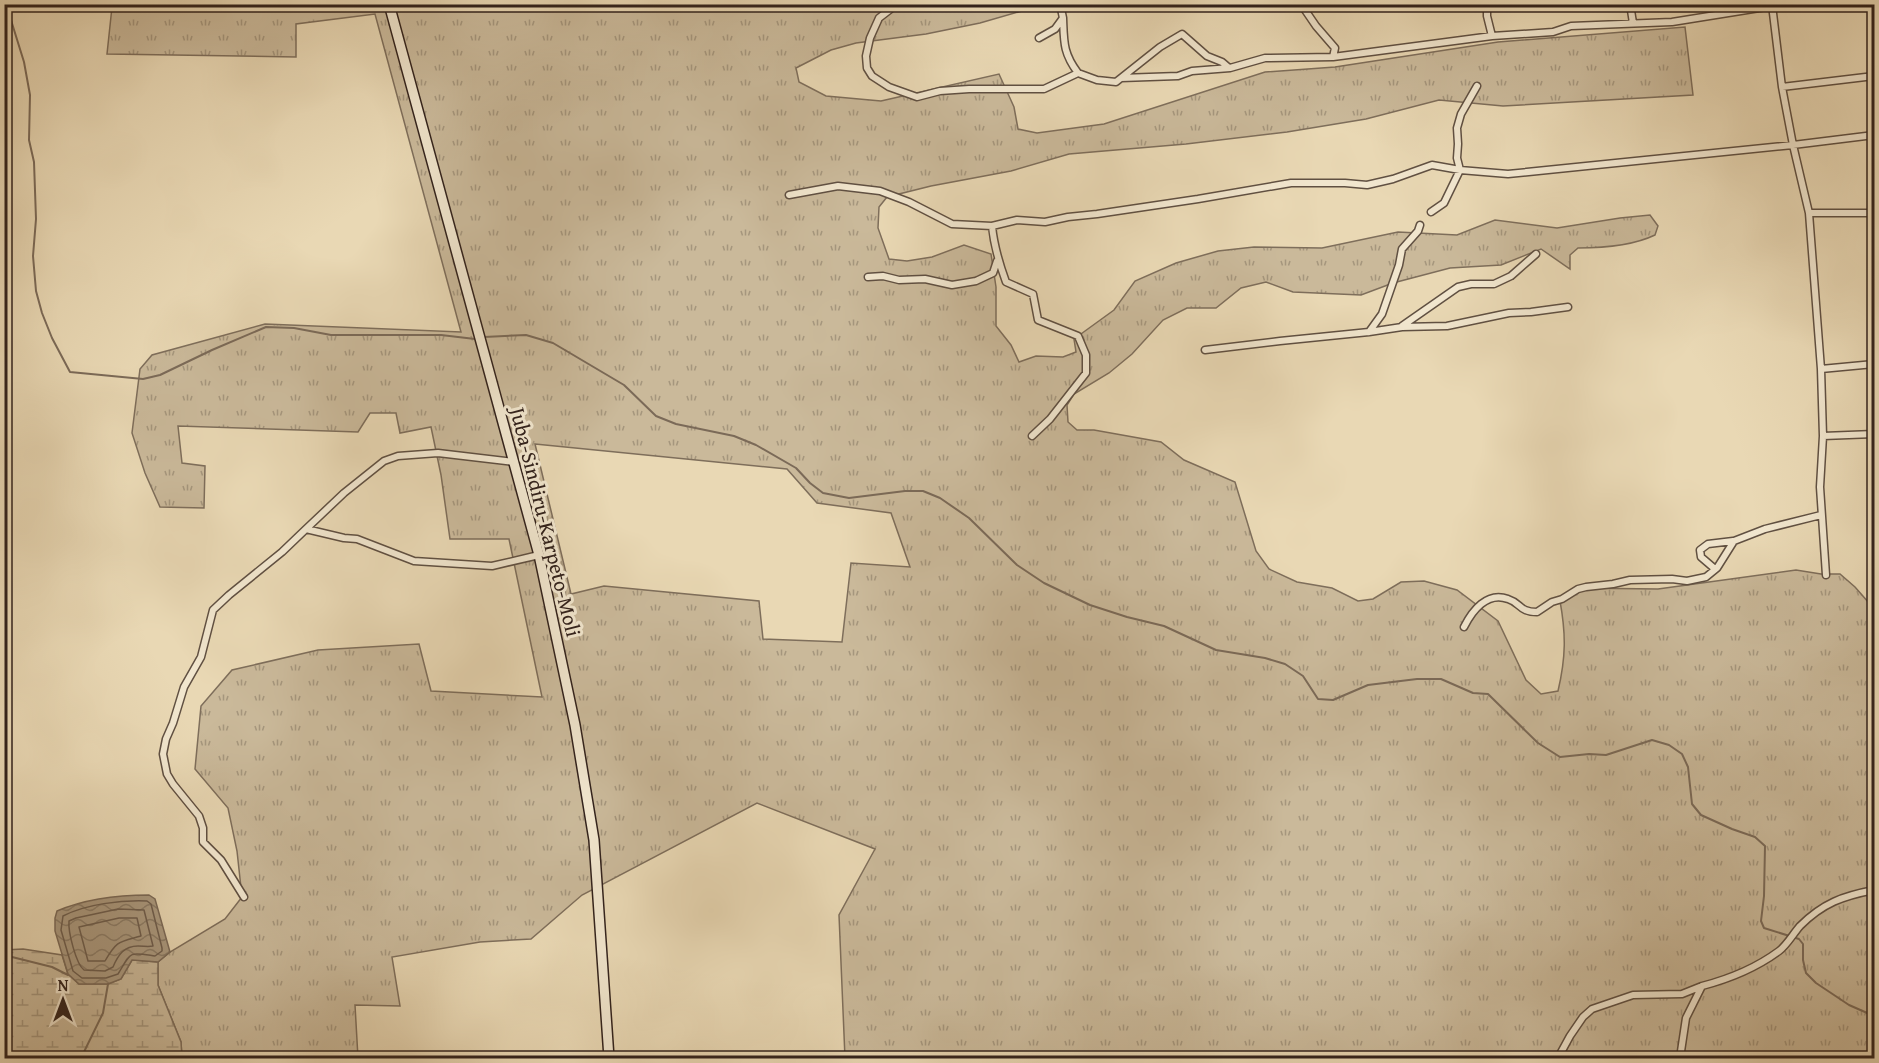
<svg xmlns="http://www.w3.org/2000/svg" width="1879" height="1063" viewBox="0 0 1879 1063" font-family="'Gentium Book Plus',serif">
  <defs>
    <pattern id="grass-tufts" width="24" height="20" patternUnits="userSpaceOnUse" patternTransform="scale(1.5)"><rect width="24" height="20" fill="#cab99a"/><path d="M3 7l-1-3M5 7V3M7 7l1-3M15 17l-1-3M17 17v-4M19 17l1-3" fill="none" stroke="#a5967d"/></pattern>
    <pattern id="wetland-marsh" width="20" height="14" patternUnits="userSpaceOnUse" patternTransform="scale(1.5)"><rect width="20" height="14" fill="#cab99a"/><path d="M1 5h8M5 5V1M11 12h8M15 12V8" fill="none" stroke="#a5967d"/></pattern>
    <pattern id="water-waves" width="16" height="10" patternUnits="userSpaceOnUse" patternTransform="scale(1.5)"><rect width="16" height="10" fill="#ab9a80"/><path d="M0 5q4-4 8 0t8 0" fill="none" stroke="#8c7d68"/></pattern>
  </defs>
  <rect width="100%" height="100%" fill="#e9d8b4"/>
  <filter id="stains"><feTurbulence type="fractalNoise" baseFrequency=".00333" numOctaves="4"/><feColorMatrix values="0 0 0 0 .2 0 0 0 0 .09 0 0 0 0 .02 0 0 0 .5 -.17"/></filter>
  <radialGradient id="worn" r=".72"><stop offset=".6" stop-color="#630" stop-opacity="0"/><stop offset="1" stop-color="#630" stop-opacity=".3"/></radialGradient>
  <path fill="url(#grass-tufts)" stroke="#7e6e5b" stroke-width="1.5" fill-rule="evenodd" d="M119 5H1062L1032 8 980 23 926 34 856 43 831 50 796 68 799 82 826 96 881 101 999 74 1014 107 1018 129 1037 133 1104 124 1265 72 1335 67 1498 42 1685 27 1693 95 1503 106 1439 100 1366 119 1287 132 1186 144 1069 154 1011 171 931 186 887 197 879 207 878 228 889 259 907 261 932 257 964 245 991 254 996 287V326L1011 345 1019 362 1036 356 1063 357 1076 352 1074 339 1114 310 1135 281 1176 263 1218 251 1254 247 1322 248 1398 232 1457 235 1495 220 1557 228 1620 218 1650 215 1658 226 1655 235C1632 246 1604 248 1578 248L1570 255V269L1541 249 1501 265 1450 268 1393 283 1361 295 1293 292 1266 282 1241 288 1216 308H1187L1163 320 1132 354 1109 373 1074 394 1067 405 1068 422 1077 430H1094L1161 442 1184 460 1235 482 1256 551 1269 569 1297 582 1332 588 1358 601 1373 599 1401 582 1424 581 1457 590 1498 621 1526 680 1541 694 1558 691C1566 657 1566 634 1560 601L1575 588 1658 589 1796 570 1821 574H1840L1855 587 1869 603 1874 613V1058H845L839 915 875 849 757 803 582 895 531 939 480 942 392 957 400 1006 355 1005 358 1058H182L181 1042 158 985V962L170 952 225 919 242 897 237 851 228 808 195 769 201 706 232 670 318 650 419 644 431 691 542 697 509 539H450L441 475 431 427 400 433 396 413H370L358 432 178 426 182 463 205 466 204 508 160 507 145 473 132 433 140 369 152 355 265 324 461 332 375 14 296 24V57L107 54 112 7ZM535 444 787 469 817 503 891 513 910 567 851 563 842 642 763 639 759 601 604 586 571 594Z"/>
  <path fill="url(#wetland-marsh)" stroke="#7e6e5b" stroke-width="1.5" d="M23 949 62 955 68 974 79 984H108L121 979 132 960 158 962V985L181 1042 182 1058H5L4 950Z"/>
  <path fill="url(#water-waves)" stroke="#7b6a58" stroke-width="1.5" d="M149 895 155 899 170 952 158 962 132 960 121 979 108 984H79L68 974 55 931V918L57 911C85 899 118 895 149 895Z"/>
  <g fill="none" stroke-linecap="round" stroke-linejoin="round">
    <path stroke="#6e5e4e" stroke-width="1.5" d="M147 901 151 904 162 948V951L155 956C128 952 132 951 118 974L106 978H82L73 971 61 930 63 916C86 904 121 900 147 901Z
      M118 909 144 910 153 946C148 947 144 946 138 946 124 946 118 955 113 967L105 971 84 970C76 964 68 932 69 921L76 918Z
      M119 918H137L141 936C119 942 117 940 105 961H88L79 927Z"/>
    <path stroke="#7b6a58" stroke-width="2" d="M6 4 24 62 30 95 29 140 34 162 36 219 33 256 36 291 42 313 52 338 70 372 143 379 160 375 212 350 266 327 294 328 331 335H441L475 339
      M484 337 526 335 553 343 624 385 656 416 676 424 734 436 756 445 796 468 810 483 823 493 849 498 905 491H923L940 498 969 518 1017 565 1044 583 1090 605 1127 617 1164 626 1216 650 1265 658 1285 664 1303 676 1318 699 1333 700 1368 685 1417 679H1441L1473 693 1488 694 1538 743 1560 757 1589 754 1606 755 1652 740 1669 745 1682 754 1688 767 1692 804 1701 815 1732 829 1755 837 1765 846 1764 896 1761 921 1764 928 1799 939 1803 944V960L1806 973 1816 983 1849 1005 1874 1016
      M4 955 52 967 68 975
      M81 1058 103 1013 108 984"/>
    <g stroke="#605042" stroke-width="9">
      <path id="street" d="M907 4 892 8 879 18 870 38 866 56 867 68 872 76 889 87 917 97 940 91 969 89H1044L1078 73 1097 80 1116 82 1121 78 1178 76 1192 71 1230 68 1265 58 1333 57 1492 36 1553 32 1571 26 1672 22 1772 6 1873 4
        M1306 4 1303 7 1316 26 1335 48 1333 57
        M1487 4V16L1492 36
        M1630 4 1633 23
        M1772 5 1782 87 1793 145 1809 213 1821 369 1823 436 1820 487 1826 575
        M1063 18C1064 42 1063 53 1078 73
        M1039 38 1055 29 1063 18 1060 4
        M1121 78 1160 47 1182 34 1207 56 1222 62 1229 68
        M1782 87 1874 76
        M789 195 838 186 880 191 909 202 952 224 992 226
        M1431 212 1444 203 1460 170 1457 158 1458 144 1457 128 1461 114 1477 86
        M1809 213H1874
        M868 277 883 276 899 280 925 279 952 285 976 281 993 273 997 261
        M1402 326 1458 287 1471 284H1494L1511 276 1536 254
        M1369 332 1382 314 1399 265 1402 249 1418 231 1420 225
        M1205 350 1280 341 1369 332 1402 327 1447 326 1509 313 1531 312 1568 307
        M1821 369 1874 364
        M1032 436 1050 419 1086 373V355L1078 336 1038 320 1033 294 1006 282C999 263 994 246 992 226L1017 220 1045 222 1068 217 1097 214 1198 199 1291 183H1345L1367 185 1393 179 1432 165 1460 170 1508 174 1793 145 1874 135
        M1823 436 1874 434
        M306 529 344 493 384 461 398 456 438 453 514 462
        M1715 569 1701 557 1700 550 1708 544 1733 541
        M1464 627C1472 611 1487 591 1508 599 1521 603 1519 612 1537 612L1552 602 1562 599 1578 589 1586 587 1613 584 1630 580 1672 579 1687 581 1706 577 1717 568 1734 541 1765 529 1821 515
        M244 897 221 860 203 842V828L199 816 173 784 167 774 163 754 166 739 173 723 184 687 201 657 213 610 229 595 282 552 306 529 344 538 357 539 414 561 492 566 539 555
        M1558 1058 1570 1036 1583 1017 1592 1009 1633 995 1682 994 1702 986
        M1680 1058 1686 1018 1702 986C1729 979 1756 968 1779 951 1787 945 1793 934 1800 926 1823 903 1843 896 1874 890"/>
    </g>
    <g stroke="#32221c" stroke-width="12">
      <path id="secondary" d="M389 4 539 555 575 725 594 840 609 1058"/>
    </g>
    <use href="#street" stroke="#f1e6ce" stroke-width="6"/>
    <use href="#secondary" stroke="#f1e6ce" stroke-width="9"/>
  </g>
  <g text-anchor="middle" dominant-baseline="central" stroke-width="6" stroke-linejoin="round" paint-order="stroke">
    <g font-size="21" fill="#32221c" stroke="#f1e6ce">
      <text transform="translate(546 522) rotate(76)">Juba-Sindiru-Karpeto-Moli</text>
    </g>
  </g>
  <rect width="1879" height="1063" fill="none" stroke="#e9d8b4" stroke-width="24"/>
  <rect x="6" y="6" width="1867" height="1051" fill="none" stroke="#32221c" stroke-width="3"/>
  <rect x="12" y="12" width="1855" height="1039" fill="none" stroke="#32221c" stroke-width="1.5"/>
  <g transform="translate(63 1000)" stroke="#f1e6ce" stroke-width="4.5" paint-order="stroke">
  <path d="M0-4.5L10 22L0 15L-10 22Z" fill="#32221c"/>
  <text y="-9" font-size="16" font-weight="bold" text-anchor="middle" fill="#32221c">N</text>
  </g>
  <rect width="100%" height="100%" filter="url(#stains)"/>
  <rect width="100%" height="100%" fill="url(#worn)"/>
</svg>
